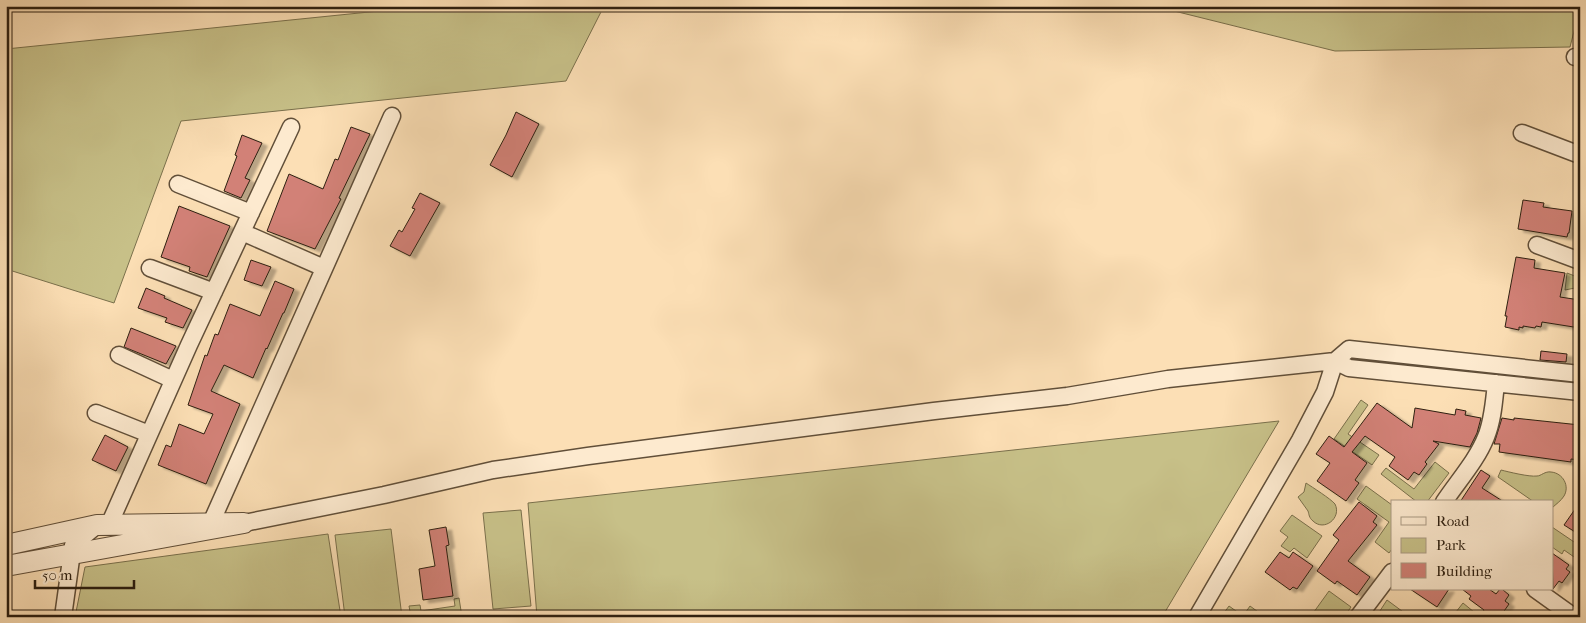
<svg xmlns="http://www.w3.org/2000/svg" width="1586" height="623" viewBox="0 0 1586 623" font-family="'IM FELL French Canon',serif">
  <defs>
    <filter id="shadow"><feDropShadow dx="5.5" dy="3" stdDeviation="1" flood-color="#0004"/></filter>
  </defs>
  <rect width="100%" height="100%" fill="#fcdfb5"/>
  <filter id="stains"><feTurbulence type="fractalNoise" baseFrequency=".004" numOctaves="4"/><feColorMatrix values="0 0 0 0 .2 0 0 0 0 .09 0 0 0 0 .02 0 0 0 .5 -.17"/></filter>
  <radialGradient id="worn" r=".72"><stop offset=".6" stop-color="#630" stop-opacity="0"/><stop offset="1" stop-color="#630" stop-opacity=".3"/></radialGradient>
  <path fill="#c7c088" stroke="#7a704c" d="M428 6H604L566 81 181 121 114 303 6 269V49Z
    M1154 6H1580V8L1570 47 1335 51Z
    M1567 273 1580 278V287L1565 290Z
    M1361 400 1368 405 1348 434 1379 455 1372 465 1334 439Z
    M1279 421 1162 617H537L528 503Z
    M1435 462 1449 473 1427 502H1417L1381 474 1386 468 1414 489Z
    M1501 470C1509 472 1529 477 1537 476 1541 476 1545 471 1551 472 1563 473 1570 486 1564 496 1561 501 1556 504 1552 508V502H1534L1498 477Z
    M1306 483C1312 487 1331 499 1335 504 1342 518 1324 532 1313 521 1309 518 1309 514 1308 511 1305 506 1301 502 1298 497L1304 492Z
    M1366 486 1392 505V549L1389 553 1375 542 1389 522 1357 499Z
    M521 510 531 606 493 609 483 513Z
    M1292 515 1322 536 1307 558 1294 548 1290 552 1281 546 1288 537 1280 531Z
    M1552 527 1580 546V555L1577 559 1564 550 1562 554 1552 547Z
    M391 529 402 617H345L335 535Z
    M328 534 341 617H75L85 567Z
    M1329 591 1351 607 1344 617H1334L1330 614 1328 617H1312L1311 616Z
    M459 598 462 617H411L409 606 420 605 421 611 455 606 454 599Z
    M1387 600 1410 617H1376Z
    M1463 603 1480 617H1452Z
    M1229 606 1243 616 1250 606 1265 617H1221Z"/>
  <path fill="#d28177" stroke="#2d1f10" filter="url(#shadow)" d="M516 112 539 124 512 177 490 165 506 135Z
    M351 127 370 134 339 198 341 199 315 249 267 231 289 174 323 189 335 159 338 160Z
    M242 135 262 143 245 178 250 180 241 198 224 191 237 156 235 155Z
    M420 193 440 203 410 256 390 246 399 230 402 232 415 209 412 208Z
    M1523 200 1544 203 1543 207 1572 211 1569 233H1568L1567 237 1518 229Z
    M179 206 230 226 207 277 189 271 190 267 161 257Z
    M1516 257 1535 260 1534 268 1565 273 1560 297 1580 300V328L1542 322 1541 327 1536 326 1535 328 1523 326V328L1519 327V330L1505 327 1507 316H1505Z
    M251 260 271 267 262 286 244 280Z
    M275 281 294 289 284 313H283L267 349 266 348 253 378 224 365 211 391 240 404 206 484 158 465 166 445 171 447 179 424 204 434 213 414 188 405 205 355 207 356 215 334 218 335 230 304 260 316Z
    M146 288 165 296 164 298 192 310 183 328 165 322 167 318 138 308Z
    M131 328 176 346 166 364 124 347Z
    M1541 351 1567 354 1566 362 1540 360Z
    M1377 403 1412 428 1415 408 1455 415 1456 409 1466 411 1465 415 1481 418 1477 433 1470 447 1433 441 1439 444 1425 462 1427 464 1419 475 1414 472 1408 480 1389 466 1395 457 1365 436 1352 452 1367 463 1355 480 1359 483 1346 501 1317 481 1330 463 1316 454 1329 436 1344 447Z
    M1502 418 1514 420V418L1580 425V460L1571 459V462L1499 452 1500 444H1494Z
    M105 435 128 447 116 471 92 460Z
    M1481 470 1490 476 1482 488 1504 502H1460Z
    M1359 502 1377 516 1373 522 1377 525 1348 561 1370 577 1357 595 1337 581 1335 584 1317 571 1339 540 1333 535Z
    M1580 502V535L1564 525Z
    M446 527 449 545 446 546 453 596 423 600 419 569 435 566 429 530Z
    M1280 552 1289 558 1293 552 1313 566 1297 589 1293 587 1290 590 1265 572Z
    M1552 553 1569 565 1566 569 1570 572 1562 583 1559 581 1553 589Z
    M1410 589H1449L1437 607Z
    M1462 589H1489L1496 594 1500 589H1502L1509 595 1505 601 1509 604 1500 617H1480L1484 610 1469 599 1471 596Z"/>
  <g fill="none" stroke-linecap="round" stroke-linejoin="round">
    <g stroke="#614f39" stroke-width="19">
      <path id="minor" d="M1575 57 1580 58
        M1522 133 1580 155
        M178 184 251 213
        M242 232 324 268
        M1537 245 1580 261
        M150 268 214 292
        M119 355 173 380
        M96 413 149 434
        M1444 502C1458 481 1477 460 1486 437 1493 420 1494 401 1496 383
        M211 523 392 116
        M233 523H244L384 495 493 470 588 456 934 411 1067 396 1168 379 1335 361 1349 368 1580 392
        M109 525 189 345 291 127
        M1535 589 1574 617
        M63 617 73 545 97 525
        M1197 617 1300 440 1325 392 1335 361 1349 349 1580 374
        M1358 617 1392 572"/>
    </g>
    <g stroke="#614f39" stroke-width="22">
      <path id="tertiary" d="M6 545 97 525 244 523 6 566"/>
    </g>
    <use href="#minor" stroke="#fdeacf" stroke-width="16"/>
    <use href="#tertiary" stroke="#fdeacf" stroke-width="20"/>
    <g stroke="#2d1f10" stroke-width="5.5">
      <path id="rail" d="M6 10 34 6"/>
    </g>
    <use href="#rail" stroke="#fdeacf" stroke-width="4" stroke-dasharray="11" stroke-linecap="butt"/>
  </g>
  <rect width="1586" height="623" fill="none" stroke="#fcdfb5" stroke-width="25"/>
  <rect x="8" y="8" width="1571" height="608" fill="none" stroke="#2d1f10" stroke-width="2.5"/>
  <rect x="12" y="12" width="1561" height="598" fill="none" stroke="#2d1f10"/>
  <rect x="1391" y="500" width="162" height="90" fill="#fdeacf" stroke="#aa9983"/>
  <rect x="1401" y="517" width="25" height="8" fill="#fdeacf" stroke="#aa9983"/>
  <text x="1436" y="526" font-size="15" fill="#2d1f10">Road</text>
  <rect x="1401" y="538" width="25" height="15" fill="#c7c088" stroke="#aa9983"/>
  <text x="1436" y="550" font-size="15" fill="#2d1f10">Park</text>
  <rect x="1401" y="563" width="25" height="15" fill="#d28177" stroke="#aa9983"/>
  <text x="1436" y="576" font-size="15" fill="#2d1f10">Building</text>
  <path d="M35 580v8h99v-8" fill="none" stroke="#2d1f10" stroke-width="2.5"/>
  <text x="42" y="580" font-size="15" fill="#2d1f10" stroke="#fdeacf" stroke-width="4" paint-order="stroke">50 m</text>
  <rect width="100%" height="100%" filter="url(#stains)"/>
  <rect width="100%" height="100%" fill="url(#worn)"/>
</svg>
